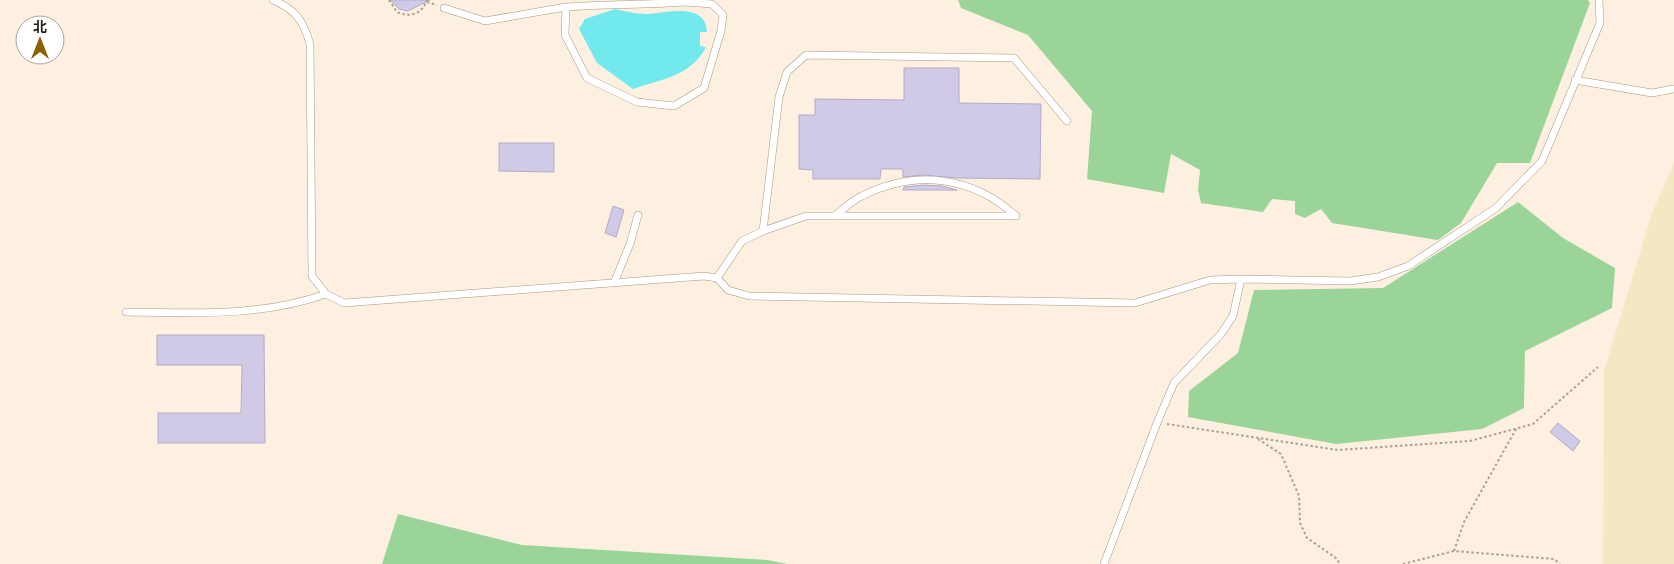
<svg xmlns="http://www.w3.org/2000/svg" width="1674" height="564" viewBox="0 0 1674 564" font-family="Cabin,'Noto Sans SC',sans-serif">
  <rect width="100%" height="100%" fill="#fdf0e1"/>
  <path fill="#9bd498" d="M958 0H1588L1590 3 1530 163H1497L1461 223 1438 240 1332 223 1321 209 1305 218 1295 214V201L1272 199 1263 212 1201 203 1198 190 1200 170 1171 154 1164 193 1087 179 1092 111 1028 35 961 8Z
    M1518 202 1563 238 1615 268 1612 308 1525 351 1524 408 1482 429 1336 444 1188 417 1189 391 1238 353 1254 290 1383 288Z
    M398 514 522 545 767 560 787 564H382Z"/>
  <path fill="#f2e8c3" d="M1674 163V564H1603L1604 371 1652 213Z"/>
  <path fill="#72e9ed" d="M615 9C625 11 636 14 646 14 665 13 706 1 707 32H700V46L706 47C691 76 662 79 633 89L597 63 579 29 585 19Z"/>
  <path fill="#d1cae7" stroke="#b2abc7" d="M390 0H430L408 11 399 9Z
    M904 68H959V103L1041 104 1040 179 957 178 923 175 903 177V169H881L880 179H813V170L799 169V115H815V99L904 100Z
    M499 143H554V172L499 171Z
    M923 185 942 186 957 190H903L904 187Z
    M613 206 624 210 616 237 605 233Z
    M157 335H264L265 443H158V413H241L242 365H157Z
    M1558 423 1580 441 1573 451 1550 432Z"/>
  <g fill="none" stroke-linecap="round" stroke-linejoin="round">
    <g stroke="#a9967f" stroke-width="8">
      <path id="service" d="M273 0C296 10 303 20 310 44L312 276 326 294 344 303 704 276 717 278 728 290 749 296 1135 303 1210 280 1241 279 1233 316 1221 334 1174 383 1157 423 1104 564
        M685 2 712 4 723 15 721 31 704 88 674 106 637 102 587 78 565 35 566 7C606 4 645 5 685 2Z
        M444 8 485 21 566 7
        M1575 80 1652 93 1674 89
        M834 216C843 210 852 200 862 196 916 169 972 176 1016 216
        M763 231 779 97 787 72 806 55 1014 58 1067 121
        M717 278 742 241 763 231 806 216H1016
        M1241 279 1350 281 1378 277 1408 266 1496 208 1542 161 1600 23 1599 0
        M614 283 630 244 638 215
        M126 312C193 313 261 317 326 294"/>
    </g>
    <path stroke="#aba093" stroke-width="2" stroke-dasharray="2.5 2.5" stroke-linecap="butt" d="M389 0 397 12C410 18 422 14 427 0
      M427 2 437 5
      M1167 424 1338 450 1470 441 1533 424 1598 367
      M1258 439 1281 454 1299 496 1300 523 1307 538 1336 558 1340 564
      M1454 551 1464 522 1516 429
      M1403 564 1454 551 1554 559 1560 564"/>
    <use href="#service" stroke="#fff" stroke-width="7"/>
  </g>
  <g transform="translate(40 40)"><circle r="24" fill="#ffffff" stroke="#a8a5a1"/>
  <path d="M0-4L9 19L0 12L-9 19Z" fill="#8b6003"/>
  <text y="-8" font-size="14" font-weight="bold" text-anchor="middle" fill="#251d14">北</text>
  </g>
</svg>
